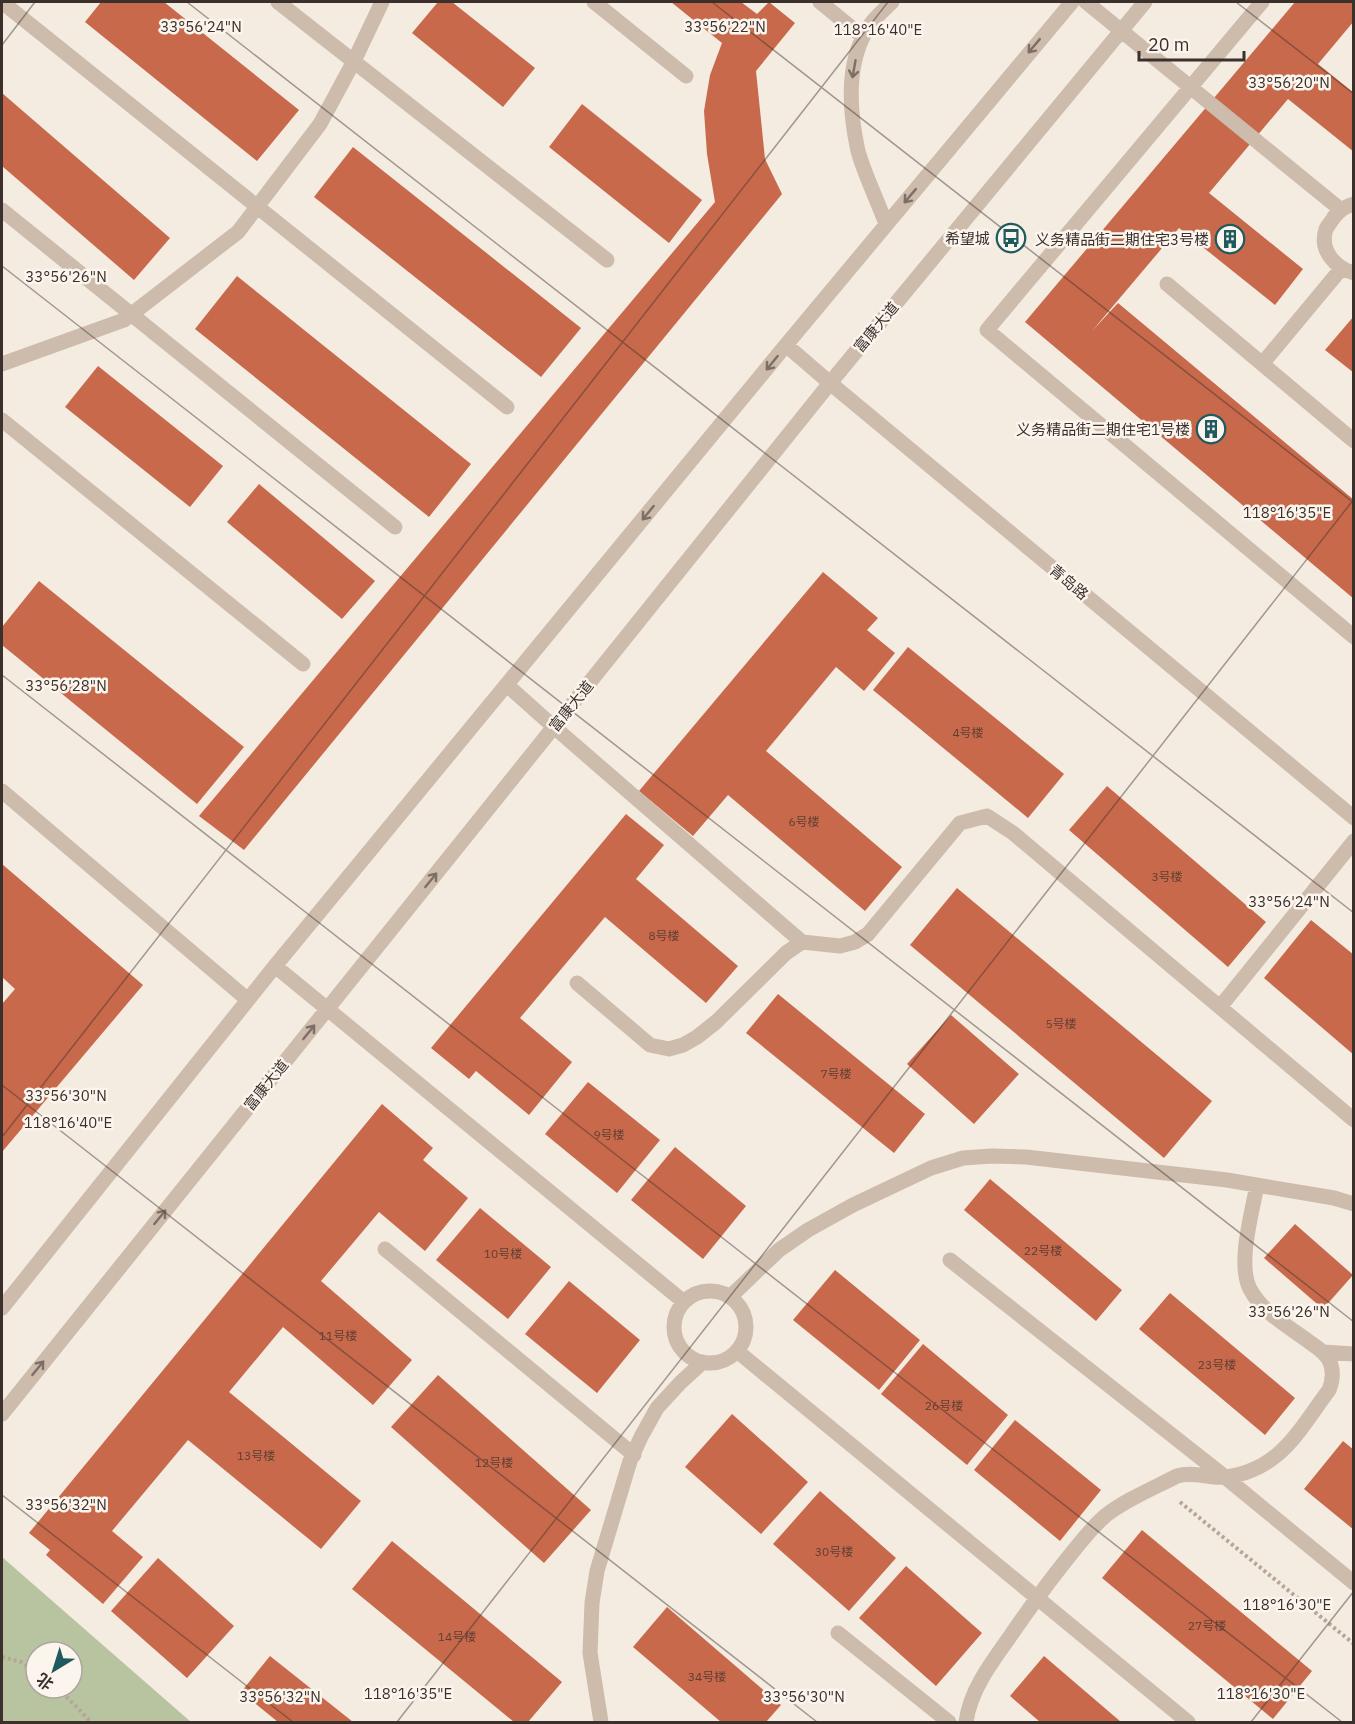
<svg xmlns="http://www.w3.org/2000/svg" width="1355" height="1724" viewBox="0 0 1355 1724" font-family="'IBM Plex Sans','Noto Sans SC',sans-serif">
  <rect width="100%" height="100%" fill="#f4ebe1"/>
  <path fill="#b8c4a0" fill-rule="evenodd" d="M2 1557 191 1722H2ZM36 1652H72V1688H36Z"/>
  <path fill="#c8694b" d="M101 2H164L299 110 257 161 85 22Z
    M438 2H452L535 68 503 107 412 33Z
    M671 2H741L757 14 769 2 795 23 756 71 765 159 782 194 244 850 199 816 715 202 707 154 704 111 710 75 722 43Z
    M1295 2H1354V21L1318 64 1354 93V152L1288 99 1209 193 1303 269 1275 305 1179 228 1092 331 1118 303 1354 500V599L1025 322Z
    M2 93 170 238 134 280 2 166Z
    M582 104 702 200 669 243 549 147Z
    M353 147 581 328 541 377 314 197Z
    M237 276 471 464 429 517 195 329Z
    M1354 316V373L1325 350Z
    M98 366 223 466 190 507 65 407Z
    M259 484 375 581 342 619 227 522Z
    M823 572 878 618 867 630 895 653 864 691 836 667 766 751 902 867 865 911 728 795 693 836 639 791Z
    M39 581 244 747 197 804 2 645V627Z
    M908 647 1064 774 1028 818 873 690Z
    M1107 786 1266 922 1228 967 1069 830Z
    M626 814 664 845 636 879 738 966 706 1003 605 917 520 1018 572 1062 529 1115 476 1071 469 1079 431 1048Z
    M2 864 143 985 2 1152V1004L15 989 2 977Z
    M957 888 1212 1101 1164 1158 910 945Z
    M1311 920 1354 955V1055L1264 978Z
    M778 994 925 1114 894 1153 746 1033Z
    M951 1015 1019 1074 974 1124 907 1064Z
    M588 1082 660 1140 617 1193 545 1134Z
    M382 1104 433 1148 423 1160 468 1198 425 1251 379 1212 321 1281 412 1360 373 1405 283 1327 229 1392 361 1501 321 1549 188 1440 112 1531 143 1557 103 1604 46 1555 50 1550 29 1533Z
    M675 1147 746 1206 703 1259 631 1200Z
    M990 1179 1122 1290 1096 1321 964 1210Z
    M480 1208 551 1267 508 1319 436 1260Z
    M1295 1224 1353 1275 1323 1309 1264 1258Z
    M835 1270 920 1340 879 1390 793 1320Z
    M569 1281 640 1340 597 1393 525 1334Z
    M1170 1293 1295 1398 1265 1435 1139 1329Z
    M923 1344 1008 1415 967 1465 881 1394Z
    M438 1375 591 1510 544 1563 391 1427Z
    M732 1414 808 1482 761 1534 685 1467Z
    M1015 1420 1101 1490 1060 1541 974 1470Z
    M1343 1441 1354 1450V1530L1304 1489Z
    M820 1491 896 1558 849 1611 773 1544Z
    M1142 1530 1312 1671 1273 1719 1102 1578Z
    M392 1541 562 1682 528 1722H514L352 1589Z
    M158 1558 234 1626 187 1678 111 1611Z
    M906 1566 982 1633 936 1686 859 1618Z
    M667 1607 781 1705 766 1722H721L633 1647Z
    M270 1656 353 1722H278L241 1692Z
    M1044 1656 1121 1722H1040L1010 1696Z"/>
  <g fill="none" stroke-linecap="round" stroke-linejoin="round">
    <path stroke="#b9a596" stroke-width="4" stroke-dasharray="3 3" stroke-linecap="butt" d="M1180 1502 1354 1644
      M2 1657 21 1662 36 1672
      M58 1688 91 1722"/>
    <path stroke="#cdbbac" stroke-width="15" d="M2 2 507 407
      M278 2 607 260
      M594 2 686 76
      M820 2 863 37
      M1086 2 1340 209
      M1262 2 987 330 1354 637
      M1354 204C1344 207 1340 210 1334 217 1332 221 1328 225 1326 229 1319 250 1335 268 1354 273
      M2 210 395 527
      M886 224C878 202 864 173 858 151 849 110 845 61 870 25 876 16 885 9 892 2
      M1167 284 1354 441
      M786 345 830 383 1354 818
      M2 364 124 320 238 232 320 124 354 61 382 2
      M1262 364 1341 269
      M2 420 303 664
      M507 685 554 727 802 942
      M2 791 248 1000
      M275 966 684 1302
      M577 983 650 1045 669 1049 683 1045 697 1037 716 1022 786 953 802 942 840 946 855 942 868 934 960 823 987 816 1013 833 1354 1120
      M1220 1007 1354 841
      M385 1249 634 1455
      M950 1260 1225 1477 1354 1583
      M674 1327a36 36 0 1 1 72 0a36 36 0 1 1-72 0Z
      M730 1297 779 1250 808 1230 853 1205 931 1168 963 1158 992 1156 1026 1157 1227 1180 1334 1198 1354 1204
      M2 1308 275 966 786 345 1072 2
      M737 1351 1188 1722
      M1323 1352 1354 1354
      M2 1414 830 383 1145 2
      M838 1633 949 1722
      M601 1722 590 1653 592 1603 597 1571 630 1461 641 1437 657 1408 681 1382 703 1362
      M966 1722C970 1691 991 1663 1009 1638 1026 1613 1044 1588 1063 1564 1076 1548 1089 1530 1105 1516 1125 1500 1154 1488 1177 1476 1194 1471 1210 1479 1227 1477 1281 1469 1299 1430 1329 1390 1333 1380 1334 1370 1329 1360 1324 1351 1316 1347 1308 1341 1289 1327 1262 1312 1250 1289 1237 1264 1252 1213 1257 1185"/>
  </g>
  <defs><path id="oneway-shaft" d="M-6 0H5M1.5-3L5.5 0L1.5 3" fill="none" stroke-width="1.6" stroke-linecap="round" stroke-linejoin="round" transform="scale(1.5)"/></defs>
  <g stroke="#7d6f65">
    <use href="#oneway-shaft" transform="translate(1034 46) rotate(130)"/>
    <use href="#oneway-shaft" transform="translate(854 69) rotate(100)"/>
    <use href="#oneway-shaft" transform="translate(910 196) rotate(130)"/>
    <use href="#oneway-shaft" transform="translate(772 363) rotate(129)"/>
    <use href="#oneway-shaft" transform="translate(648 513) rotate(129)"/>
    <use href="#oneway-shaft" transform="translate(431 880) rotate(-51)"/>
    <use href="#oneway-shaft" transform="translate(309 1032) rotate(-51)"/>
    <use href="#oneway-shaft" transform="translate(160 1217) rotate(-51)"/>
    <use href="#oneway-shaft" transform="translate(38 1368) rotate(-51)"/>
  </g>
  <path fill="none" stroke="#3b302b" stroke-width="1.5" stroke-opacity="0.45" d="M187 2 1354 913M712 2 1354 503M1236 2 1354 94M2 45 35 2M2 266 1354 1322M2 675 1342 1722M2 1085 817 1722M2 1137 888 2M2 1495 293 1722M397 1722 1354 499M1251 1722 1354 1591"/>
  <defs>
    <g id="bus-ring" transform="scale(1.5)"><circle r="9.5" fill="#fbf5ee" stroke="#1f5a5e" stroke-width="1.5"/><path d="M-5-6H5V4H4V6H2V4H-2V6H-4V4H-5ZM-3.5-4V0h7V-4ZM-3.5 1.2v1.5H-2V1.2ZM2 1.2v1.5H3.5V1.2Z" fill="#1f5a5e"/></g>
    <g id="building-ring" transform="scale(1.5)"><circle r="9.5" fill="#fbf5ee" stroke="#1f5a5e" stroke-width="1.5"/><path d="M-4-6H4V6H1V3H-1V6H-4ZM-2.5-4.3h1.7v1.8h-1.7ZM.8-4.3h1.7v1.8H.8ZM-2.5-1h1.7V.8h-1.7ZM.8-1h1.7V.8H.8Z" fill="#1f5a5e"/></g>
  </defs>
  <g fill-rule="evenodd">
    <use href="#bus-ring" x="1011" y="238"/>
    <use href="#building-ring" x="1230" y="239"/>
    <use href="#building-ring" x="1211" y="429"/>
  </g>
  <g text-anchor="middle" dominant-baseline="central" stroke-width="5" stroke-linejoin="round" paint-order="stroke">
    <g font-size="12" fill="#5e3e33">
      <text x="968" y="732">4号楼</text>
      <text x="804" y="821">6号楼</text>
      <text x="1167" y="876">3号楼</text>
      <text x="664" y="935">8号楼</text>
      <text x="1061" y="1023">5号楼</text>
      <text x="836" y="1073">7号楼</text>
      <text x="609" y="1134">9号楼</text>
      <text x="1043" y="1250">22号楼</text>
      <text x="503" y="1253">10号楼</text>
      <text x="338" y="1335">11号楼</text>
      <text x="1217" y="1364">23号楼</text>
      <text x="944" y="1405">26号楼</text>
      <text x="256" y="1455">13号楼</text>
      <text x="494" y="1462">12号楼</text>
      <text x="834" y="1551">30号楼</text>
      <text x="1207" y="1625">27号楼</text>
      <text x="457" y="1636">14号楼</text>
      <text x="707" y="1676">34号楼</text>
    </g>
    <g font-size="15" fill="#3b302b" stroke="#fbf5ee" text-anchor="end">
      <text x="990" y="238">希望城</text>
      <text x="1209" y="239">义务精品街二期住宅3号楼</text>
      <text x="1190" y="429">义务精品街二期住宅1号楼</text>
    </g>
    <g font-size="15" fill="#3b302b" stroke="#fbf5ee">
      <text transform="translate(876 327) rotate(-50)">富康大道</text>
      <text transform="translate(1069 582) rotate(40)">青岛路</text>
      <text transform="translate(571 706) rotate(-51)">富康大道</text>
      <text transform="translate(266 1085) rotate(-51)">富康大道</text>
    </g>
  </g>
  <g font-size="15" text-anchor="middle" fill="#3b302b" stroke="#fbf5ee" stroke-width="5" stroke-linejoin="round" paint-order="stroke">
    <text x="201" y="32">33°56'24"N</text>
    <text x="725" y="32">33°56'22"N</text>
    <text x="878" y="35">118°16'40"E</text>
    <text x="1289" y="88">33°56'20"N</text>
    <text x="66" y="282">33°56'26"N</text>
    <text x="1287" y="518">118°16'35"E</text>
    <text x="66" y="691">33°56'28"N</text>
    <text x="1289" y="907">33°56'24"N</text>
    <text x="66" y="1101">33°56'30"N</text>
    <text x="68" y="1128">118°16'40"E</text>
    <text x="1289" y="1317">33°56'26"N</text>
    <text x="66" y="1510">33°56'32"N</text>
    <text x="1287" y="1610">118°16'30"E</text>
    <text x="408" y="1699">118°16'35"E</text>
    <text x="1261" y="1699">118°16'30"E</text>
    <text x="280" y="1702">33°56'32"N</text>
    <text x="804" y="1702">33°56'30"N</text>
  </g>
  <rect width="1355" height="1724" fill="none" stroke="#3b302b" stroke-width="6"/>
  <g transform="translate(54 1670) rotate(218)"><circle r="28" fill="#fbf5ee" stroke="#aea6a0" stroke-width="1.5"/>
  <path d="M0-4.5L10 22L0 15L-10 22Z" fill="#1f5a5e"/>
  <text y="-9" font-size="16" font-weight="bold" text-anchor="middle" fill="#3b302b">北</text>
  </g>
  <path d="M1139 51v9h105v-9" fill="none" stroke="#3b302b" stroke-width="3"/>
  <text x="1148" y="51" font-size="18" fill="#3b302b" stroke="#fbf5ee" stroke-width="4.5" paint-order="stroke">20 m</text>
</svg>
